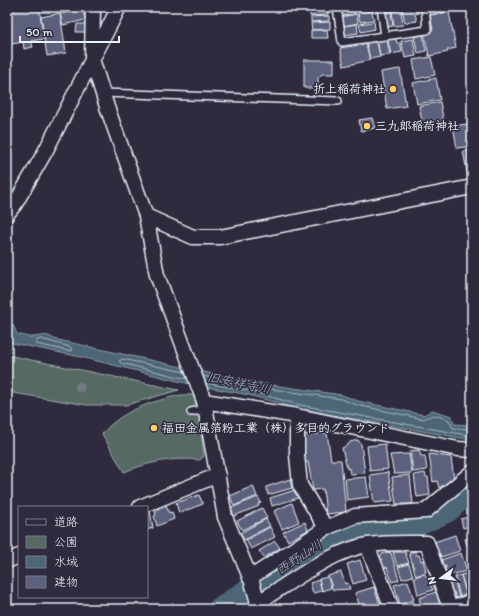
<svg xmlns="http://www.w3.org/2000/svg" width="479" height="616" viewBox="0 0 479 616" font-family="Itim,'Klee One',sans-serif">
  <rect width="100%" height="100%" fill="#2f2a3d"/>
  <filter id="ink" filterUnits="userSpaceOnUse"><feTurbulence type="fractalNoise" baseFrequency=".025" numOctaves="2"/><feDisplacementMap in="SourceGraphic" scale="8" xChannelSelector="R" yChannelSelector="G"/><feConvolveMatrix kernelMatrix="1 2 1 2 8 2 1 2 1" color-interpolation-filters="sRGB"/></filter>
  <g filter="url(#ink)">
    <path fill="#566962" stroke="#9fadad" d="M7 355 179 390 126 405H87L7 392Z
      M180 395H193L199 416 204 456 200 460C172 457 150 462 124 472L102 434C122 410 151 402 180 395Z"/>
    <path fill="#4d6677" stroke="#8b9eab" d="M13 325 17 334C22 335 29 338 34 337 43 336 46 333 54 339L245 381 342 395 358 401 424 415 432 410 452 416 454 424 472 425V440L299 409 249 395 190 384 81 357 7 342V327Z"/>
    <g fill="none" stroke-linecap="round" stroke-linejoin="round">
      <path stroke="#aab9c4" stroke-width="1" d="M41 339 70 347 72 350 69 351 36 344V341Z
        M185 372 122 359 119 361 121 363 187 379
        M203 376 244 385 341 399 357 405 423 419 433 415 448 419 453 428 472 429
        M206 383 250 391 300 405 472 436"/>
      <path stroke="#4d6677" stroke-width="24" d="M220 609 325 540 371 525 420 523 448 510 472 488"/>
    </g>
    <path fill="#5d617d" stroke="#e8f1f8" d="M29 7H39L44 39 31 41 33 47 24 49 23 42 7 45V11Z
      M341 7H354L355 14 342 16Z
      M383 7H399L400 9 383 11Z
      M402 7H417L418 13 415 14 417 21 405 23Z
      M427 7H444L445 12 429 15Z
      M450 7H464L450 10Z
      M328 8V15L310 16V9Z
      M83 10 85 20 63 25 60 14Z
      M401 10 403 25 394 26 392 11Z
      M372 11 374 20 360 22 358 13Z
      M391 12 393 26 385 27 383 13Z
      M449 12 456 48 447 50 448 52 429 56 424 32 433 30 430 15Z
      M60 13 66 53 47 56 41 17Z
      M357 14 358 23 344 26V24H341L340 17Z
      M329 16V21L311 22V17Z
      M330 22V29L312 30 311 23Z
      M374 22 375 29 361 32 359 24Z
      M77 24H86L85 32H76Z
      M357 24 358 33 344 35 343 26Z
      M311 30H327L328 38H311Z
      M423 35 426 51 418 53 414 37Z
      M395 36 397 43H400L402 52 391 54 387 37Z
      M384 37 385 41 387 40 390 55 380 56 377 39Z
      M374 39 375 43 377 42 380 57 370 59 366 41Z
      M413 39 416 56 405 58 401 41Z
      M366 44 370 60 344 66 340 48Z
      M431 57 435 75 416 79 413 60Z
      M304 60H334V74H322L318 78V88H304Z
      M400 69 406 106 387 109 381 72Z
      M436 78 440 100 417 104 413 83Z
      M440 102 444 123 423 126 419 106Z
      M372 118 375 128 361 131 359 120Z
      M467 124 470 136H472V146L457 148 453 126Z
      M471 150 472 177H468L463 151Z
      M327 433 331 460H341L346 512 326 514 323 489 313 490 308 462H304L302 435Z
      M358 440 361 444 365 473 350 474 349 468 347 469 342 448 348 445 350 442Z
      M385 444 388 469 370 471 367 446Z
      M419 450 421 456H425L427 470 413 472 410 451Z
      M409 454 412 473 394 474 390 455Z
      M429 454 451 457 454 479 439 488 437 481 433 482Z
      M388 472 393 501 374 503 370 475Z
      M425 473 426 477H428L430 495 417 497 414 475Z
      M410 475 413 504H396L392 477Z
      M366 477 369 497 347 500 345 479Z
      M290 479 292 488 268 495 266 487Z
      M253 486 257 496 234 506 230 496Z
      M295 490 298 498 272 506 270 498Z
      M199 495 203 504 179 513 176 503Z
      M258 497 261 503 258 504 259 506 234 516 231 508Z
      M292 503 299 522 282 529 274 511Z
      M166 505 169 513 172 512 174 519 157 526 154 516 156 515 155 512 159 510 158 507Z
      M262 508 267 518 242 530 237 521Z
      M150 511 153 528 147 530V512Z
      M472 516V525L463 528 461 519Z
      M266 519 270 526 244 540 240 533Z
      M305 522 308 530 288 541 283 532Z
      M270 527 275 537 251 549 246 540Z
      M455 535 460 551 441 557 440 554 438 555 434 542Z
      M472 537V544L467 545 465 539Z
      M275 541 280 548 264 558 259 551Z
      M472 544V554L470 555 468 545Z
      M415 551 416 555H419L421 561 423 560 426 572 416 576 409 553Z
      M388 552 391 553 399 580 392 582 387 567 383 568 380 557 382 554Z
      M393 552H405L409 563 397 566Z
      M461 553 467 571 445 576 446 566 443 567 441 560Z
      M360 560 366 580 353 584 347 564Z
      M409 564 413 576 402 579 398 567Z
      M341 572 345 584 348 583 350 589 333 590 328 576Z
      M425 574 433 590 418 595 414 577Z
      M465 574 472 588V593L467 594 461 575Z
      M461 575 466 594 460 597 455 577Z
      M328 577 331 588 322 591 319 579Z
      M319 580 322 591 313 593 310 583Z
      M408 581 414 600 400 604 394 585Z
      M455 582 459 597 456 598 454 592H452L449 584Z
      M374 587 380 605 375 607V609H361L355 593Z
      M436 592 440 604 422 609 419 598Z
      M7 596 12 609H7Z
      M414 602 417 609H402L401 606Z"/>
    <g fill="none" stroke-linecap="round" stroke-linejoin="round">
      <g stroke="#e8f1f8" stroke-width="10">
        <path id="lane" d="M337 7 342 42 427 30 425 7
          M381 7 385 36
          M103 93 338 101
          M191 412 206 409"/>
      </g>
      <g stroke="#e8f1f8" stroke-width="17">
        <path id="street" d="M93 7 92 59 107 107 146 216 157 275 204 401 225 517 252 582 257 599
          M7 214 15 204 45 152 119 7
          M146 216 193 237H220L472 187
          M204 401 297 416 458 449 472 450
          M297 416V455L300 485 326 528
          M140 507 218 475
          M367 545 392 609
          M7 561 19 556
          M250 578 326 528 355 516 426 511 472 472
          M257 603C289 584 332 550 368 545 387 542 407 543 427 543L450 608
          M451 609 472 601"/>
      </g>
      <use href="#lane" stroke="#2f2a3d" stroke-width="7"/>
      <use href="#street" stroke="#2f2a3d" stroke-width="14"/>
    </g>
    <circle fill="#757a83" cx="80" cy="387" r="5"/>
  </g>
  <g fill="#ffd166" stroke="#2f2a3d" stroke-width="1.5">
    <circle cx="393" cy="89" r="4"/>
    <circle cx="367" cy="126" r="4"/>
    <circle cx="154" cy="428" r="4"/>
  </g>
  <g text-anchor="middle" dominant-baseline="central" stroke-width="3" stroke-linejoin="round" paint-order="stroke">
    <g font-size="12" font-weight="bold" fill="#e8f1f8" stroke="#2f2a3d" text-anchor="start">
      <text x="385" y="89" text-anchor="end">折上稲荷神社</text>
      <text x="375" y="126">三九郎稲荷神社</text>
      <text x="162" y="428">福田金属箔粉工業（株）多目的グラウンド</text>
    </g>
    <g font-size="13" font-style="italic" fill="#aab9c4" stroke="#2f2a3d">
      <text transform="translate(239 383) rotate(12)">旧安祥寺川</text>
      <text transform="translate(299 557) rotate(-33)">西野山川</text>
    </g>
  </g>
  <rect width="479" height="616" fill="none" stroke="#2f2a3d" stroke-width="24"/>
  <rect x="12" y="12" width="455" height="592" fill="none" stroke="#e8f1f8" stroke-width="1.5" filter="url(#ink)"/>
  <rect x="18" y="506" width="130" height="92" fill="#2f2a3d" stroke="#797a88"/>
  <rect x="26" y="519" width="20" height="6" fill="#2f2a3d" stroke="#797a88"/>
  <text x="54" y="526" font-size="12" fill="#e8f1f8">道路</text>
  <rect x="26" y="536" width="20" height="12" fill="#566962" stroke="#797a88"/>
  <text x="54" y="546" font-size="12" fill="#e8f1f8">公園</text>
  <rect x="26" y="556" width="20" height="12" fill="#4d6677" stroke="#797a88"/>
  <text x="54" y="566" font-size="12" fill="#e8f1f8">水域</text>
  <rect x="26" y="576" width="20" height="12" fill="#5d617d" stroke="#797a88"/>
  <text x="54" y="586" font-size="12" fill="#e8f1f8">建物</text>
  <g transform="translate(441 578) rotate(255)" stroke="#2f2a3d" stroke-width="3" paint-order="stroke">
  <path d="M0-3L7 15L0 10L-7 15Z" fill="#e8f1f8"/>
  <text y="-6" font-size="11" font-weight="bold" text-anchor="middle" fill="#e8f1f8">N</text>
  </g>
  <path d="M20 36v6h99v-6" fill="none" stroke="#e8f1f8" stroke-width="2"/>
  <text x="26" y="36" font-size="12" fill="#e8f1f8" stroke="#2f2a3d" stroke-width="3" paint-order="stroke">50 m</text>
</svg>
